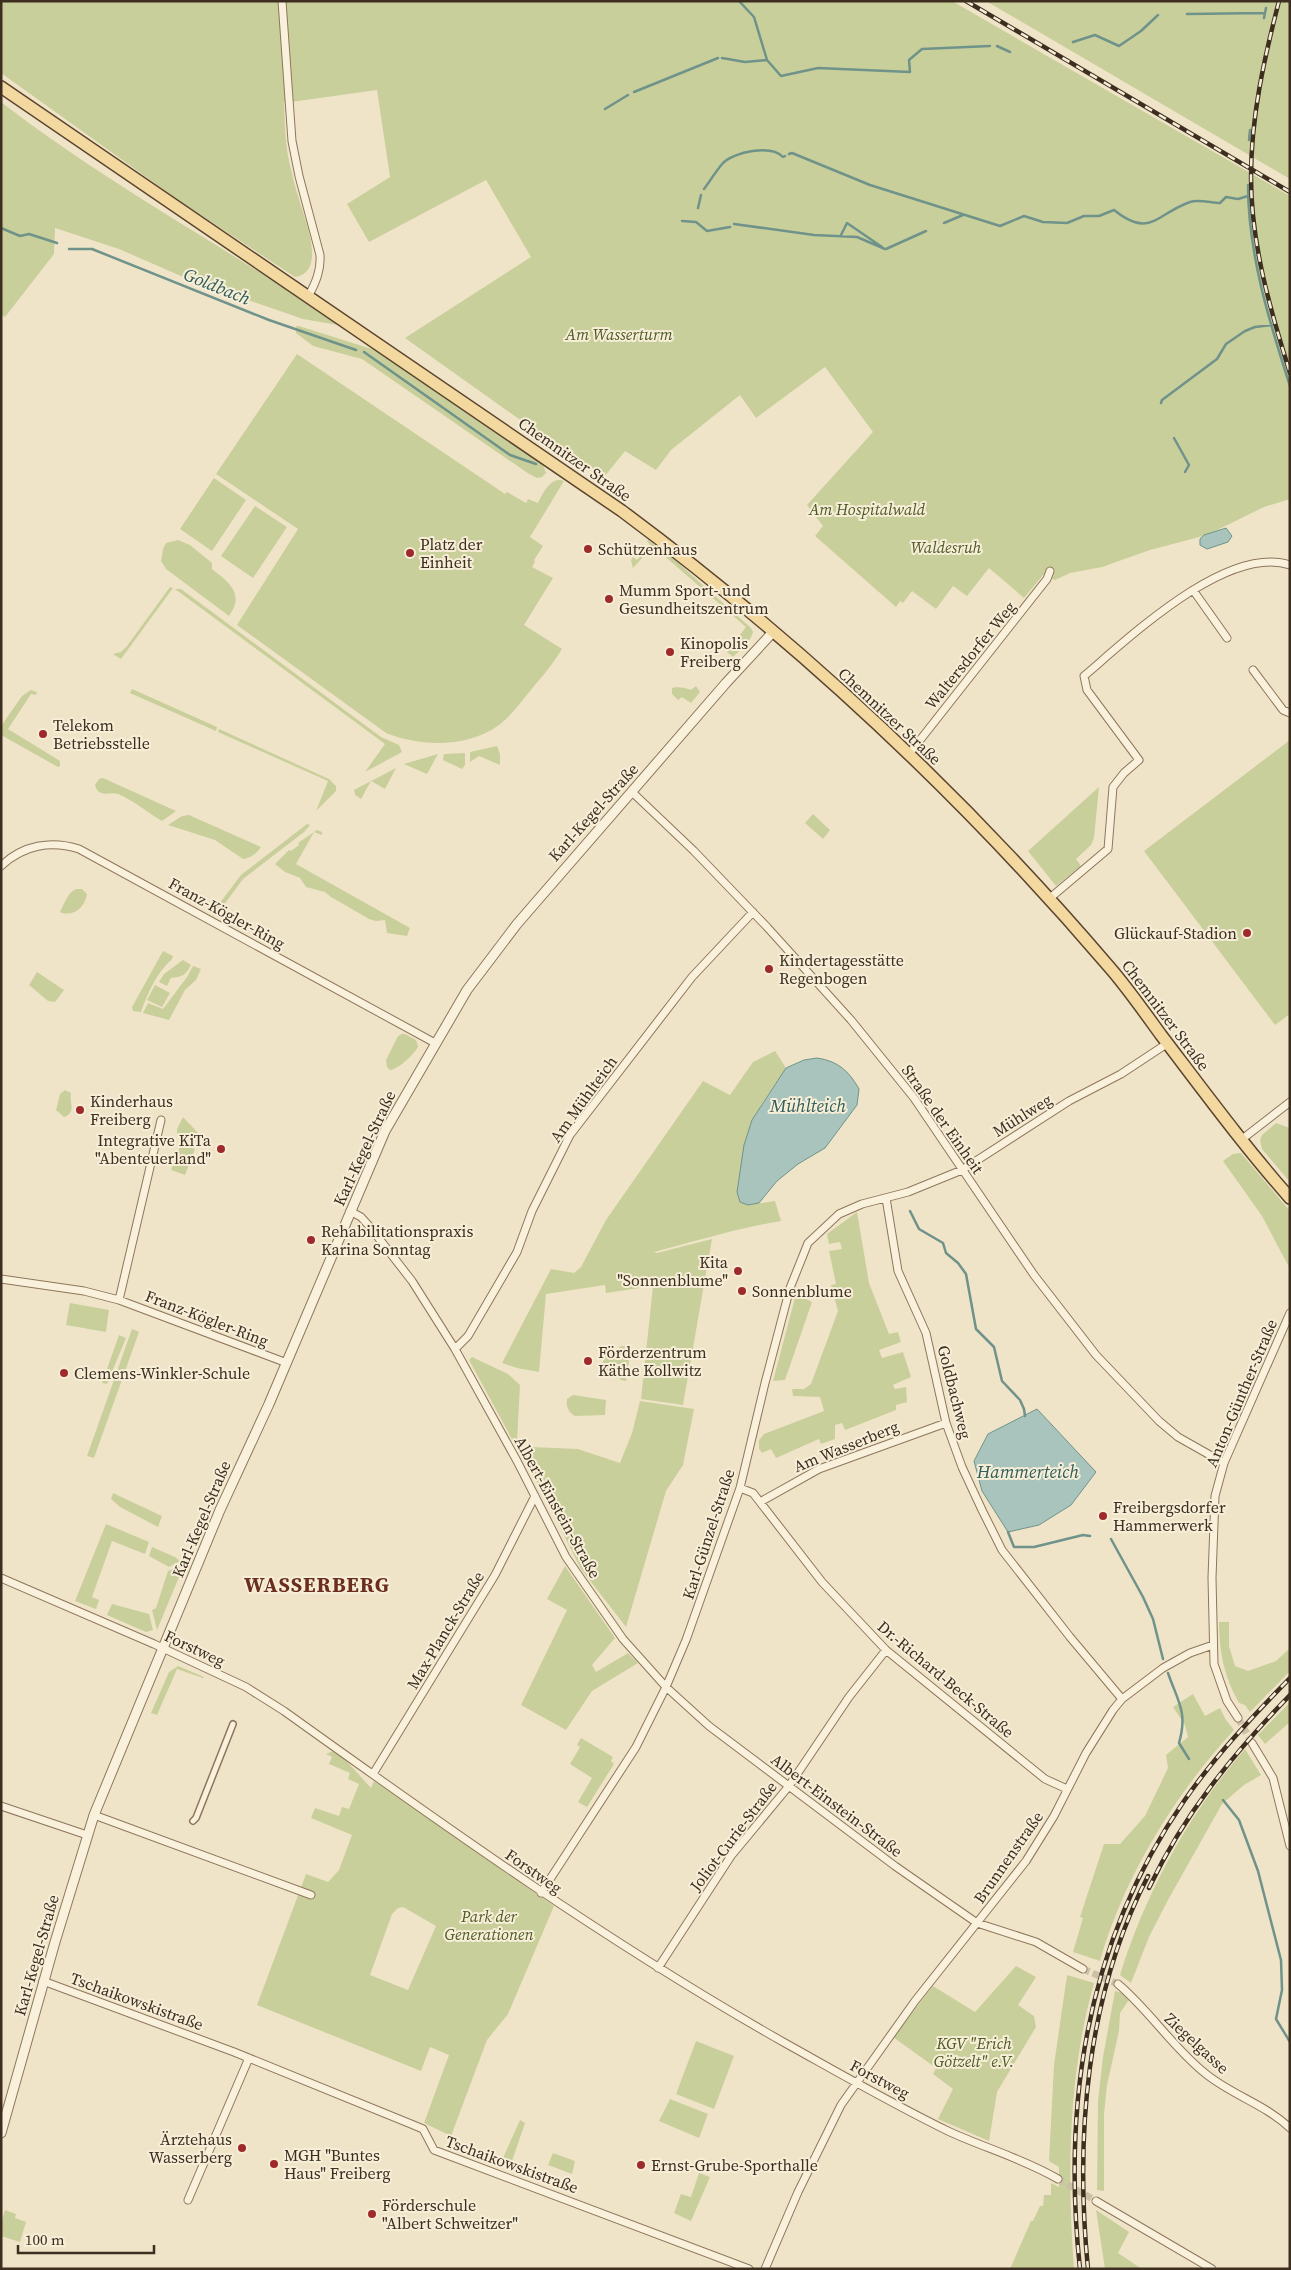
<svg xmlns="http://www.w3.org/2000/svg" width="1291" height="2270" viewBox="0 0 1291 2270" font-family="'Source Serif 4',serif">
  <rect width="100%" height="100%" fill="#f0e4c8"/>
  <path fill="#c9cf9b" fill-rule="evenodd" d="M1 1H952L1290 196V499L1264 507 1207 535 1150 550 1102 567 1070 573 1055 580 1043 575 1024 598 989 568 967 596 953 586 936 609 912 591 903 603 900 601 896 607 815 536 823 526 807 505 873 432 825 367 756 418 740 395 671 450 656 470 625 451 605 476 540 434 405 338 531 257 486 180 369 242 347 204 390 177 377 90 284 103C285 122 285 143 289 161 292 174 295 187 299 199 304 218 328 272 295 277L181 202 1 73Z
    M986 1H1290V179Z
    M1 102C107 184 227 248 338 323V325L303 319 190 280 119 249 55 228 54 254 5 317 1 314Z
    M296 326H299L375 350 542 462 546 473 542 477 537 478 529 474 362 359 313 346 296 333Z
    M297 354 505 494 507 492 526 503 528 499 538 503C543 493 551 476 564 481L530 537 543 546 534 560 535 562 532 567 553 578 524 625 562 649C553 664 541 678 530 691 520 703 511 716 499 725 467 748 421 747 386 733L237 625 298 529 216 474Z
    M214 478 246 500 212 551 180 529Z
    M255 506 287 527 253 578 221 556Z
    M178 540 190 545 212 563V569C229 582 245 594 229 616L166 569 161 561 163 549 166 543Z
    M648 540 676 561 751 628 753 632C750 643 741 649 733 657L727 652 746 627 653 546 633 568 631 560 633 557 637 560 650 545 647 541Z
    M170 587 173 588 121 659 113 654 121 652 127 646Z
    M175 589H181L381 737 399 745 402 752 365 772 385 744Z
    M696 686 700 692 691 703 682 697 678 700 672 694V688C677 686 687 688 691 690Z
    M132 689 217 727 216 731 130 693Z
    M31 690 37 692 36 695 31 694 8 729 60 761V766L58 767 1 735V726L22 696Z
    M219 729 329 779 336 786V791L316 811 328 781 218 732Z
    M1290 740V1014L1275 1025 1144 851Z
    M497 746 500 754V765L479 756 470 762V752Z
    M465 753V765L462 769 443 760 444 754Z
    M438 754 427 774 404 764Z
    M396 768 385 789 371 781 361 799 355 795 354 790Z
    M103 778 176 811 162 821C148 813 133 800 118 794 109 791 99 799 95 785L99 779Z
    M1099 787 1094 838 1091 845 1076 859 1081 866 1056 886 1028 851Z
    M813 814 830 830 823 839 805 823Z
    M189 815 261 847C258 852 250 859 243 859L215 840 168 825 182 816Z
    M307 824 310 825 304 832 243 879 217 914 213 916V912L241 875Z
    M317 830 322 832V835L314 832 296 864 410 928 407 936 387 933 385 920 376 921 369 919 331 897 325 892 306 887 300 878 285 872 275 864 289 850 291 851 299 845 298 843Z
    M76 889H82L87 894C85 906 76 916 62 913L60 912C64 904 68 892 76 889Z
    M163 951 173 956 172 959C156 974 148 992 141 1012L133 1011 132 1007Z
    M183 960 191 965C186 975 182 977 171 978L167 986 159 982 164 974Z
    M193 966 201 969 196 980 185 990 169 1020 143 1013 148 1003 163 1009 187 977Z
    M37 972 64 990 55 1002 48 1001 29 985Z
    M155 985 170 993 162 1007 147 1000Z
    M402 1034H405L416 1040 418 1047C414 1054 399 1069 390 1070L387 1067 386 1060 398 1036Z
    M775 1051 786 1068 761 1105 748 1205 775 1201 781 1221C738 1228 697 1241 654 1252L657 1253 712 1239 683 1405 641 1399 653 1286 606 1293 605 1285 546 1294 539 1372 517 1368 502 1363 551 1269 574 1273 581 1267 606 1220 703 1081 730 1095 753 1062Z
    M65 1090 71 1093C69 1103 77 1112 64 1117L56 1110 60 1094Z
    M183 1117 198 1133 190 1143 177 1133V1129Z
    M1276 1123 1290 1128V1182L1262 1149 1260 1140 1262 1135Z
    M181 1144 195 1149 185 1175 171 1170Z
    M1241 1153 1290 1211V1269L1262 1216 1223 1161 1233 1154Z
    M857 1212 869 1283 889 1334 898 1332 901 1342 879 1350 882 1358 903 1352 911 1377 893 1385 895 1389 906 1387 907 1402 896 1405V1410L845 1430 842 1423 835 1425V1439L821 1444 819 1439 776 1458 771 1449 762 1453 759 1449V1440L764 1434 824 1411 820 1397 793 1396 792 1389H804L811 1384 838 1311 831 1285 836 1284 829 1251 842 1249 840 1242 829 1244 827 1234Z
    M796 1294 812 1302 785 1380 773 1381Z
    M70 1303 109 1310 106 1332 66 1325Z
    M132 1329 139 1332 94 1458 87 1456Z
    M119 1335 126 1338 107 1384 102 1383Z
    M620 1346 631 1347 626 1381 621 1380 613 1372 602 1371 604 1355 617 1354Z
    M472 1357 508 1374 520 1385 517 1443H514L469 1360Z
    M573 1395 606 1400 605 1415 575 1416C568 1412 566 1406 567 1399Z
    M640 1401 694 1409 683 1465 666 1491 626 1627 581 1569 531 1470 532 1447 578 1449 620 1463 632 1433Z
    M113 1493 162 1516 158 1527 120 1507 111 1499Z
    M106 1524 149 1542 145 1554 112 1541 92 1597 99 1600 96 1609 75 1601Z
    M152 1547 175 1557 180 1561 169 1567 149 1556Z
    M182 1564 184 1565 157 1630 152 1610 156 1608 168 1571Z
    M565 1566 615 1638 592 1665 596 1672 628 1653 638 1663 592 1691 566 1730 521 1705 567 1610 547 1599Z
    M112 1604 149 1614 153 1630 146 1632 107 1615Z
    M1219 1622H1229V1646L1235 1666 1248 1671 1276 1661 1290 1648V1671L1250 1712 1245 1705 1239 1703C1224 1677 1219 1651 1219 1622Z
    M178 1666 204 1677 203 1678 177 1669 157 1715 151 1713 169 1672Z
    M1193 1694 1205 1716 1220 1708 1226 1720 1234 1730C1175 1794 1124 1877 1100 1961L1073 1952 1083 1918 1080 1917 1104 1844H1120L1145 1816 1168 1768 1166 1755 1188 1737 1185 1725 1173 1707Z
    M1290 1702V1722L1265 1744 1258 1735Z
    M581 1738 613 1757 611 1761 614 1764 587 1807 578 1802 592 1778 570 1764 580 1747 577 1745Z
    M1245 1749 1261 1775 1244 1785 1222 1804 1168 1900 1149 1937 1131 1983 1120 1975C1145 1894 1189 1813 1245 1749Z
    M333 1751 340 1754 371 1788 374 1781 554 1906 508 2014 487 2040 451 2136 424 2123 449 2055 430 2047 421 2071 257 2005 306 1874 328 1882 339 1870 352 1835 311 1818 315 1808 339 1816 342 1807 349 1809 359 1784 348 1779 350 1773 329 1764 332 1757 326 1754ZM403 1907 436 1926 408 1990 370 1975 392 1914 398 1908Z
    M1016 1966 1036 1977 1018 2005 1034 2016 1036 2027 997 2092 989 2141 938 2119 953 2089 933 2074 936 2068 893 2037 933 1986 975 2012Z
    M1067 1975 1094 1983C1068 2076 1067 2173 1074 2269H1010L1031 2221H1033L1040 2206H1043L1044 2195H1051V2183L1059 2187V2167L1049 2161 1054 2065Z
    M1115 1991 1122 1993 1129 2000 1120 2013 1119 2031 1107 2085 1104 2115V2191L1097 2190 1098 2101 1103 2057Z
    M696 2041 734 2056 714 2109 676 2094Z
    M670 2099 708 2114 699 2138 659 2121Z
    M520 2120 525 2123 512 2161 503 2158Z
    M553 2153 575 2161 572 2174 548 2165Z
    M699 2173 710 2177 691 2221 674 2213 681 2194 691 2197Z
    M5 2210 16 2214 15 2218 26 2222 20 2242 1 2236V2223Z
    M1096 2210 1129 2232 1118 2253 1142 2269H1105Z"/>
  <path fill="#a9c4bc" stroke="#6f938a" d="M1226 528 1232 536 1228 542 1207 549 1200 545V539L1204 535Z
    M817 1058C838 1061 849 1071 859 1089L857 1105 825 1148 798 1164 777 1181 759 1203 748 1205 740 1202 737 1192 744 1145 752 1120 786 1068 804 1060Z
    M1037 1409 1096 1472 1071 1505 1039 1525 1008 1532 982 1491 974 1461 988 1434Z"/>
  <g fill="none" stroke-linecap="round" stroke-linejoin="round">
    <path stroke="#6f938a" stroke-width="2.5" d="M739 1 754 17 767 60
      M1187 14 1264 13
      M1264 18 1266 8
      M1073 42 1095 35 1119 46 1141 31 1158 15
      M997 46 1010 52
      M722 58 745 62 767 60 781 76 818 68 910 72 909 60 922 49 990 46
      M634 92 718 58
      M605 109 628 95
      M1249 140 1250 130
      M789 154 792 153 870 185 1000 226 1024 216 1043 222 1067 223 1084 216H1099L1114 210C1150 239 1156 214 1190 202 1198 199 1212 203 1220 203L1226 197 1238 199 1248 196
      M1248 185C1248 253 1269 321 1290 386
      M704 189C710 181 716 171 723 163 734 152 771 144 783 157L785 156
      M698 208 701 195
      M682 221 696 222 707 231 730 227
      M944 223 963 215
      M734 224 814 235 857 237 885 249
      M1 228 20 236 29 234 57 243
      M841 235 847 223 882 247
      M69 249H92L269 320 356 350
      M886 249 926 231
      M364 352 510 455 536 464
      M1161 403 1162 400 1217 359 1226 344 1245 331 1255 327 1272 325
      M1174 438 1189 465 1185 472
      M910 1211 919 1229 943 1243 946 1253 958 1263 966 1274 976 1329 994 1347 1002 1381 1020 1400 1024 1409 1025 1416
      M1008 1532 1014 1547H1034L1083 1535 1090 1536
      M1111 1539 1143 1597 1153 1619 1163 1659
      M1168 1673C1178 1702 1188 1712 1179 1743L1189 1759
      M1223 1800 1239 1820 1258 1871 1281 1960 1282 1990 1276 2019 1290 2042"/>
    <path stroke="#ccc0a6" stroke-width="7" stroke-dasharray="7 3.5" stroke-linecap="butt" d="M1238 1718 1252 1743
      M1083 1969 1118 1984
      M1058 2179 1096 2201"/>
    <g stroke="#8d765c" stroke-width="8">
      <path id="pedestrian" d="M193 1821 196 1818 233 1724"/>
    </g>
    <g stroke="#8d765c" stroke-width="9">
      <path id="minor" d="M282 1 292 141 299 176 320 255C321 270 316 282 309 295
        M1193 590 1227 638
        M1253 670 1283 710 1290 713
        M909 754 1047 579 1050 571
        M632 792 694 851 767 927 851 1020 914 1098 1034 1275 1096 1355 1159 1421 1178 1437 1224 1463
        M1 866C23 845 51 840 79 849L435 1043
        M1050 898 1108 849 1113 787 1124 773 1139 760 1087 690 1084 676C1129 638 1227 544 1290 565
        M1241 1140 1290 1102
        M886 1198 898 1271 926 1333 946 1423 962 1467 982 1510 1002 1550 1070 1637 1122 1699
        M350 1211 361 1217 370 1227 412 1281 455 1349 517 1461 566 1557 623 1639 666 1687 709 1726 895 1866 977 1923 1036 1942 1083 1969
        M1 1279 84 1291 119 1300 287 1363
        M119 1300 161 1120
        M455 1349 468 1336 517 1252 532 1211 570 1135 692 977 753 912
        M740 1488 753 1493 822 1582 886 1650 1045 1779 1067 1789
        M760 1502 819 1469 946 1423
        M1 1578 154 1644 246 1687 284 1711C447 1828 610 1944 785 2043 839 2073 894 2105 950 2132 985 2148 1024 2159 1058 2179
        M1238 1718 1227 1701 1214 1664 1212 1578 1215 1496 1224 1463 1290 1313
        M1252 1743 1273 1778 1290 1846
        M373 1774 495 1575 535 1496
        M1 1806 87 1835
        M94 1815 311 1895
        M541 1893 636 1747 666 1687 686 1640 740 1488 765 1383 790 1288 808 1243 839 1214 862 1204 908 1192 962 1170 1069 1101 1121 1074 1168 1043
        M658 1968 731 1856 789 1786 849 1697 886 1650
        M43 1981 234 2052 411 2124 423 2129 434 2150 749 2269
        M1118 1984C1150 2011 1173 2048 1206 2074 1232 2095 1266 2105 1290 2128
        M188 2200 249 2058
        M1096 2201 1212 2269
        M765 2269 798 2192 841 2105 915 2001 1026 1861 1054 1816 1086 1753 1113 1710 1122 1699 1163 1668 1190 1653 1213 1645"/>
    </g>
    <g stroke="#8d765c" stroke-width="11">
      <path id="tertiary" d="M1 2133 55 1942 94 1815 220 1510 269 1404 385 1131 467 990 517 924 726 683 773 632"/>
    </g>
    <g stroke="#5b4430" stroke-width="14">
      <path id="primary" d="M1 87 622 511C801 644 966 799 1111 969 1129 990 1145 1013 1161 1035 1203 1090 1244 1146 1290 1198"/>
    </g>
    <use href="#pedestrian" stroke="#faf1dc" stroke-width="5"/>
    <use href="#minor" stroke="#faf1dc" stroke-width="7"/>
    <use href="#tertiary" stroke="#faf1dc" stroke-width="9"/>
    <use href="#primary" stroke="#f3d9a0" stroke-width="11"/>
    <g stroke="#3d2e20" stroke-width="4.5">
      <path id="rail" d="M966 1 1290 192
        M1279 1C1264 59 1251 117 1251 177 1251 244 1270 309 1290 373
        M1149 1888C1184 1814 1233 1754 1290 1695
        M1080 2269C1062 2102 1087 1941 1184 1801 1215 1756 1252 1717 1290 1678
        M1088 2269C1075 2137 1086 1996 1148 1876"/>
    </g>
    <use href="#rail" stroke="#f7eed8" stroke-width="2.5" stroke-dasharray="8" stroke-linecap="butt"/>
  </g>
  <g fill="#9e2a2b" stroke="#f7eed8" stroke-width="2">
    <circle cx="588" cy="549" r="5"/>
    <circle cx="410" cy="553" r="5"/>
    <circle cx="609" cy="599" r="5"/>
    <circle cx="670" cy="652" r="5"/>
    <circle cx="43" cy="734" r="5"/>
    <circle cx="1247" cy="933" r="5"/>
    <circle cx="769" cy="969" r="5"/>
    <circle cx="80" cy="1110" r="5"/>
    <circle cx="221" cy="1149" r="5"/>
    <circle cx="311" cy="1240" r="5"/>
    <circle cx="738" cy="1271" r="5"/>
    <circle cx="742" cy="1291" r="5"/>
    <circle cx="588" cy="1361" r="5"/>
    <circle cx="64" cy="1373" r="5"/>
    <circle cx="1103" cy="1516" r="5"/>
    <circle cx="242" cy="2148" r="5"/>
    <circle cx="274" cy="2164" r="5"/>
    <circle cx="641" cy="2165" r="5"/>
    <circle cx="372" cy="2214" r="5"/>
  </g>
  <g text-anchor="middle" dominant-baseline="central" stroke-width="4" stroke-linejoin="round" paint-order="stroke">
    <g font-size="16" font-style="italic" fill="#4d5a26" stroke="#f7eed8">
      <text x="619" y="334">Am Wasserturm</text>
      <text x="867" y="509">Am Hospitalwald</text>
      <text x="946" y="547">Waldesruh</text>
      <text x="489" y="1916">Park der<tspan x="489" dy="18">Generationen</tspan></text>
      <text x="974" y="2043">KGV "Erich<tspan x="974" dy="18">Götzelt" e.V.</tspan></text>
    </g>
    <g font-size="16" fill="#3d2e20" stroke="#f7eed8">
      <text transform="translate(575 459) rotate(35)">Chemnitzer Straße</text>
      <text transform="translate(970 655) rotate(-51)">Waltersdorfer Weg</text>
      <text transform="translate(890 716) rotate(43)">Chemnitzer Straße</text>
      <text transform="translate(593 812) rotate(-48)">Karl-Kegel-Straße</text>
      <text transform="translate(227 913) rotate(29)">Franz-Kögler-Ring</text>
      <text transform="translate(1166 1015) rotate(53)">Chemnitzer Straße</text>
      <text transform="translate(583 1099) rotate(-54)">Am Mühlteich</text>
      <text transform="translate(1022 1115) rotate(-32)">Mühlweg</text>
      <text transform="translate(943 1119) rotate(55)">Straße der Einheit</text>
      <text transform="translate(364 1148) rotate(-65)">Karl-Kegel-Straße</text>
      <text transform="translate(207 1318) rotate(21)">Franz-Kögler-Ring</text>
      <text transform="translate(955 1392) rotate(76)">Goldbachweg</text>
      <text transform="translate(1241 1393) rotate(-67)">Anton-Günther-Straße</text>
      <text transform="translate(846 1446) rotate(-22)">Am Wasserberg</text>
      <text transform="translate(558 1507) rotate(61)">Albert-Einstein-Straße</text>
      <text transform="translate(201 1519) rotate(-67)">Karl-Kegel-Straße</text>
      <text transform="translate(708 1534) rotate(-72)">Karl-Günzel-Straße</text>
      <text transform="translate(445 1630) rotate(-59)">Max-Planck-Straße</text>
      <text transform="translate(195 1648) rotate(25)">Forstweg</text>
      <text transform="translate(946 1679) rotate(40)">Dr.-Richard-Beck-Straße</text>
      <text transform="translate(837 1805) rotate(37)">Albert-Einstein-Straße</text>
      <text transform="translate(733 1836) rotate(-53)">Joliot-Curie-Straße</text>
      <text transform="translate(1008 1857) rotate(-55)">Brunnenstraße</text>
      <text transform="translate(534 1871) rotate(35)">Forstweg</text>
      <text transform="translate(36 1955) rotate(-74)">Karl-Kegel-Straße</text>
      <text transform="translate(137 2001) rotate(20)">Tschaikowskistraße</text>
      <text transform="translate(1197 2043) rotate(43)">Ziegelgasse</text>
      <text transform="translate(880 2079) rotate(28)">Forstweg</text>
      <text transform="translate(512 2164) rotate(20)">Tschaikowskistraße</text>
    </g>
    <g font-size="16" fill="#3d2e20" stroke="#f7eed8" text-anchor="start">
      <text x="420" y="544">Platz der<tspan x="420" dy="18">Einheit</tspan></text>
      <text x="598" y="549">Schützenhaus</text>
      <text x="619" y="590">Mumm Sport- und<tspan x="619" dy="18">Gesundheitszentrum</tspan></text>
      <text x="680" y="643">Kinopolis<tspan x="680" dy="18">Freiberg</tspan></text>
      <text x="53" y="725">Telekom<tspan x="53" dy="18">Betriebsstelle</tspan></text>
      <text x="1237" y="933" text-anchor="end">Glückauf-Stadion</text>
      <text x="779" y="960">Kindertagesstätte<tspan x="779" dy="18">Regenbogen</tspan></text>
      <text x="90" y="1101">Kinderhaus<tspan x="90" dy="18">Freiberg</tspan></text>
      <text x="211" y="1140" text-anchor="end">Integrative KiTa<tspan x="211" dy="18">"Abenteuerland"</tspan></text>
      <text x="321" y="1231">Rehabilitationspraxis<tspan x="321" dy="18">Karina Sonntag</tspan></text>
      <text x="728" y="1262" text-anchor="end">Kita<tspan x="728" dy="18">"Sonnenblume"</tspan></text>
      <text x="752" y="1291">Sonnenblume</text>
      <text x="598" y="1352">Förderzentrum<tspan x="598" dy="18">Käthe Kollwitz</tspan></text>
      <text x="74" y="1373">Clemens-Winkler-Schule</text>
      <text x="1113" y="1507">Freibergsdorfer<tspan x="1113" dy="18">Hammerwerk</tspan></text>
      <text x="232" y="2139" text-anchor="end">Ärztehaus<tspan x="232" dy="18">Wasserberg</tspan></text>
      <text x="284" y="2155">MGH "Buntes<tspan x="284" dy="18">Haus" Freiberg</tspan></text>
      <text x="651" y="2165">Ernst-Grube-Sporthalle</text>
      <text x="382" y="2205">Förderschule<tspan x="382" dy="18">"Albert Schweitzer"</tspan></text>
    </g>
    <g font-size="18" font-style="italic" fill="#2f5d5a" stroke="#f7eed8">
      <text transform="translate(217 286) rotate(22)">Goldbach</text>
      <text x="808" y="1105">Mühlteich</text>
      <text x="1028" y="1471">Hammerteich</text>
    </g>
    <g font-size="21" font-weight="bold" letter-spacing="1" fill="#6b2e1e" stroke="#f7eed8">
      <text x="317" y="1584">WASSERBERG</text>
    </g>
  </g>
  <rect width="1291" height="2270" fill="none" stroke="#3d2e20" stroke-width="5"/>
  <path d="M18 2245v8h136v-8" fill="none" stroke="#3d2e20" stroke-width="2.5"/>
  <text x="25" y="2245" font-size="15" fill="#3d2e20" stroke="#f7eed8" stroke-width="4" paint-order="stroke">100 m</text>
</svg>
